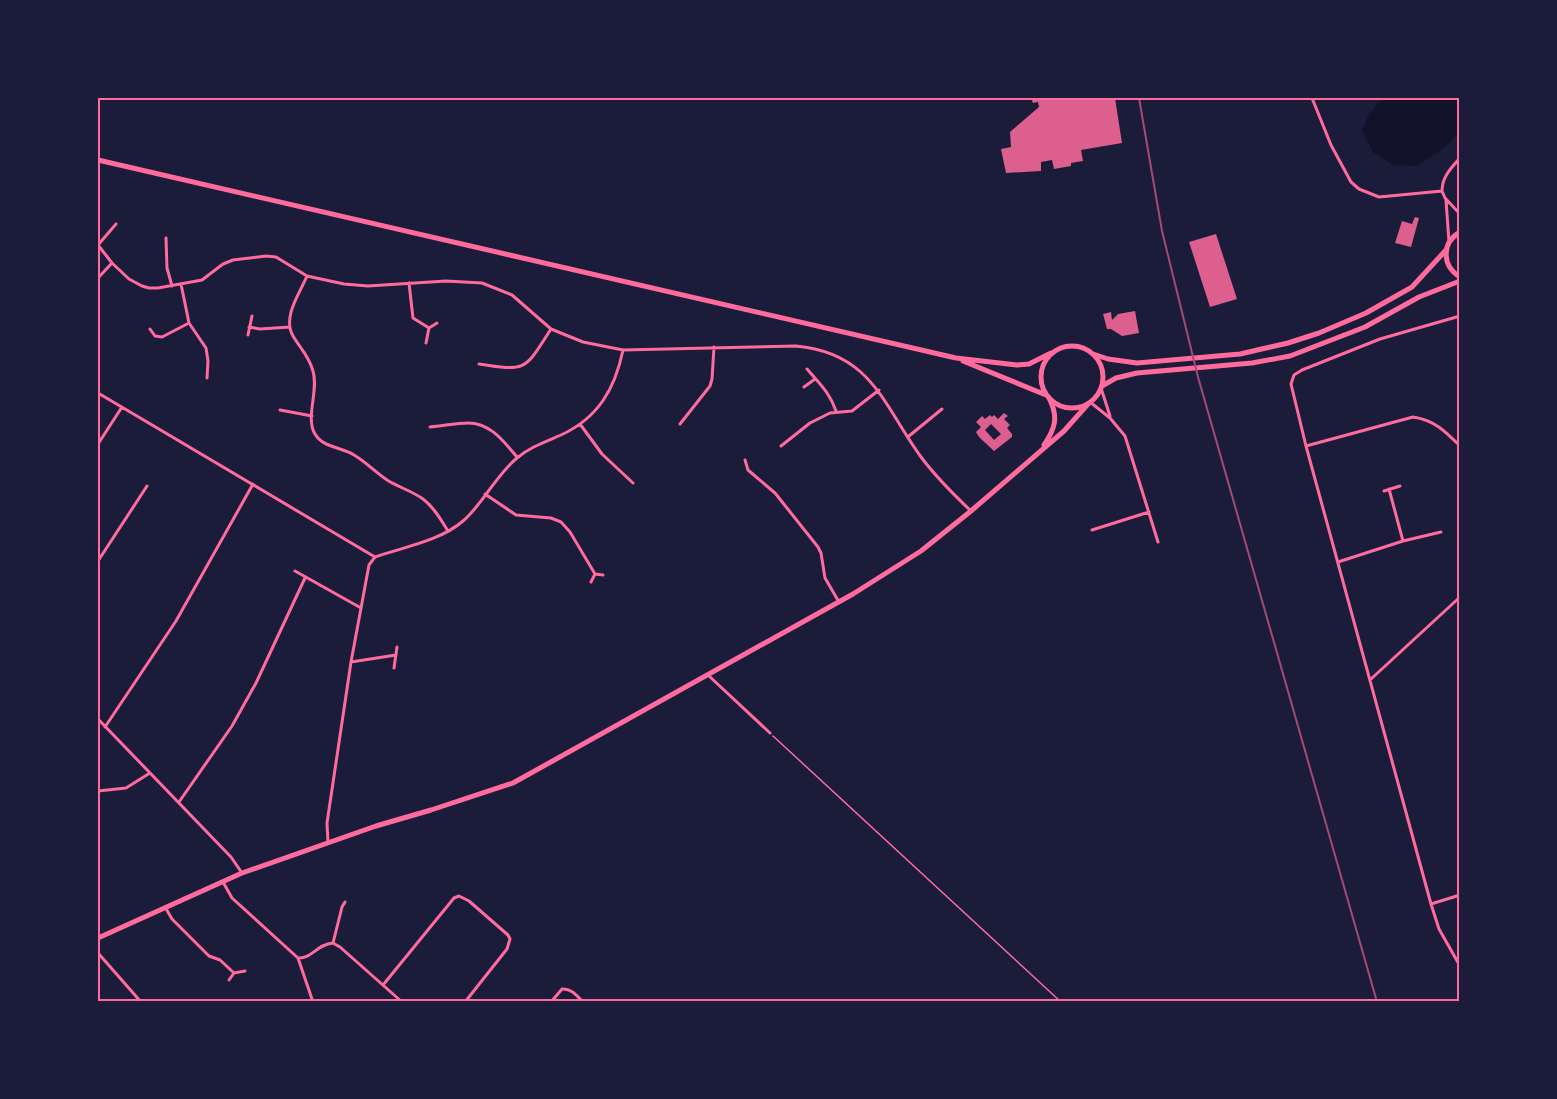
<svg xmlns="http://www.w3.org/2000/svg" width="1557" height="1099" viewBox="0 0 1557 1099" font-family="'DejaVu Sans',sans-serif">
  <rect width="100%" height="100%" fill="#1b1b3a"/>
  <path fill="#12122b" d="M1383 98H1459V133L1445 147 1417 166 1393 165 1373 152 1362 131 1368 115Z"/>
  <path fill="#dd5f8e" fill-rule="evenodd" d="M1031 98H1115L1122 143 1081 150 1083 161 1071 163V166L1054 169 1052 160 1041 162V171L1006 173 1001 149 1011 147 1010 132 1039 107 1038 102 1033 103Z
    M1415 217 1419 218 1411 247 1395 243 1402 221 1412 224Z
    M1216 234 1237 299 1210 307 1189 242Z
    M1135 311 1139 333 1122 336 1111 329H1107L1103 314 1111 312 1112 320 1118 314Z
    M1004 413 1008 416 1004 419 1010 425 1007 428 1012 434V437L994 451 979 437 976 432 981 427 976 422 982 416 985 419 990 415 992 417 994 415 998 419ZM991 424 1001 434 994 440 985 430Z"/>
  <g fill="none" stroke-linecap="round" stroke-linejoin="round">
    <path stroke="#ff6b9d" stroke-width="1.5" d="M773 736 1061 1002"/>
    <path stroke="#ff6b9d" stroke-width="3" d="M1312 98 1331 145 1351 182 1359 189 1379 197 1442 191 1445 198 1460 214
      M1442 191C1442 177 1451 168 1460 158
      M1446 200 1449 242
      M166 238 167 268 172 286
      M98 245 112 263 129 279 142 286 149 288H158L202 280 223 264 233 260 266 256 276 257 307 276 344 284 368 286 446 281 482 283 512 295 551 329 583 342 623 350 796 346C872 353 883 405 921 457 936 477 953 494 971 511
      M98 245 116 224
      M307 276C300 293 282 317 293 336 300 348 309 356 313 371 319 390 305 418 315 434 323 448 342 447 354 455 366 462 375 472 387 480 398 487 412 491 423 499 434 507 441 520 448 531
      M98 278 112 263
      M409 283 413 318 429 328
      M181 284 189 323 206 348 208 361 207 378
      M1460 316 1380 339 1302 370 1294 375 1291 384 1306 446 1431 904 1439 929 1460 966
      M249 327 260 329 290 327
      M150 329 155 336 162 337 189 323
      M248 335 252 316
      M426 343 429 328 437 323
      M479 364C528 372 525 369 551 329
      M807 369C819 383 830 393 836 411
      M804 387 815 379
      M1101 388 1110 416
      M98 393 375 557
      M1090 402 1110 418 1125 436 1158 542
      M280 410 312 416
      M580 424 602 454 633 483
      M680 424 710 386 712 379 714 347
      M430 427C443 426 456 423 468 423 491 423 504 442 517 457
      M909 436 942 409
      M98 444 122 407
      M781 446 810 423 830 413 852 411 879 390
      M1306 446 1413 417C1434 420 1445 431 1460 446
      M745 460 748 470 775 493 818 547 821 553 825 578 839 602
      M1389 489 1403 541
      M1384 491 1400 486
      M485 494 516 515 551 518 561 522 570 532 595 574
      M1092 530 1149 512
      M98 561 147 486
      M1338 562 1403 541 1441 532
      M295 571 361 608
      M591 582 595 574 603 575
      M351 662 396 655
      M394 668 397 647
      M709 676 770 733
      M1371 679 1460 597
      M98 719 231 857 242 873
      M105 727 176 621 253 484
      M98 791 126 788 150 773
      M179 802 232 726 256 683 305 578
      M328 843 327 823 351 662 369 565 375 557C404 547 440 541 463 521 484 503 495 476 517 458 530 447 545 442 561 435 598 418 615 389 623 350
      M223 882 232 898 298 958 313 1002
      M1431 904 1460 895
      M165 907 172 919 209 956 220 960 234 973
      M333 943 342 907 345 902
      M98 953 141 1002
      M298 958C312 959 317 944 333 943L340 947 402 1002
      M229 980 234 973 245 971
      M383 985 454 898 459 896 469 901 508 935 510 939 507 949 465 1002
      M551 1002 562 989C571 988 577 996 583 1002"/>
    <path stroke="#ff6b9d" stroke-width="5" d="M1044 445C1055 429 1059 417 1049 398
      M98 938 242 873 376 826 431 810 513 783 853 594 921 551 971 511 1064 431 1088 404"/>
    <path stroke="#ff6b9d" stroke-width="5" d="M98 160 956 358 1017 365 1029 364 1051 353
      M1460 232C1441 243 1442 266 1460 277
      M1041 377a31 31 0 1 1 62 0a31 31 0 1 1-62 0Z
      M1093 354 1108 359 1137 363 1240 354 1288 343 1319 333 1366 313 1412 287 1446 250
      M963 361 1046 395
      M1102 386 1116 378 1137 373 1252 363 1290 356 1365 327 1419 297 1460 281"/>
    <path stroke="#a44b75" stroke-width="2" d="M1139 98 1162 231 1198 377 1377 1002"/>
  </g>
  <rect width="1557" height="1099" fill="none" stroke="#1b1b3a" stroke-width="198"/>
  <rect x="99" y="99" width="1359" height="901" fill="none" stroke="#ff6b9d" stroke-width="2"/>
</svg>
